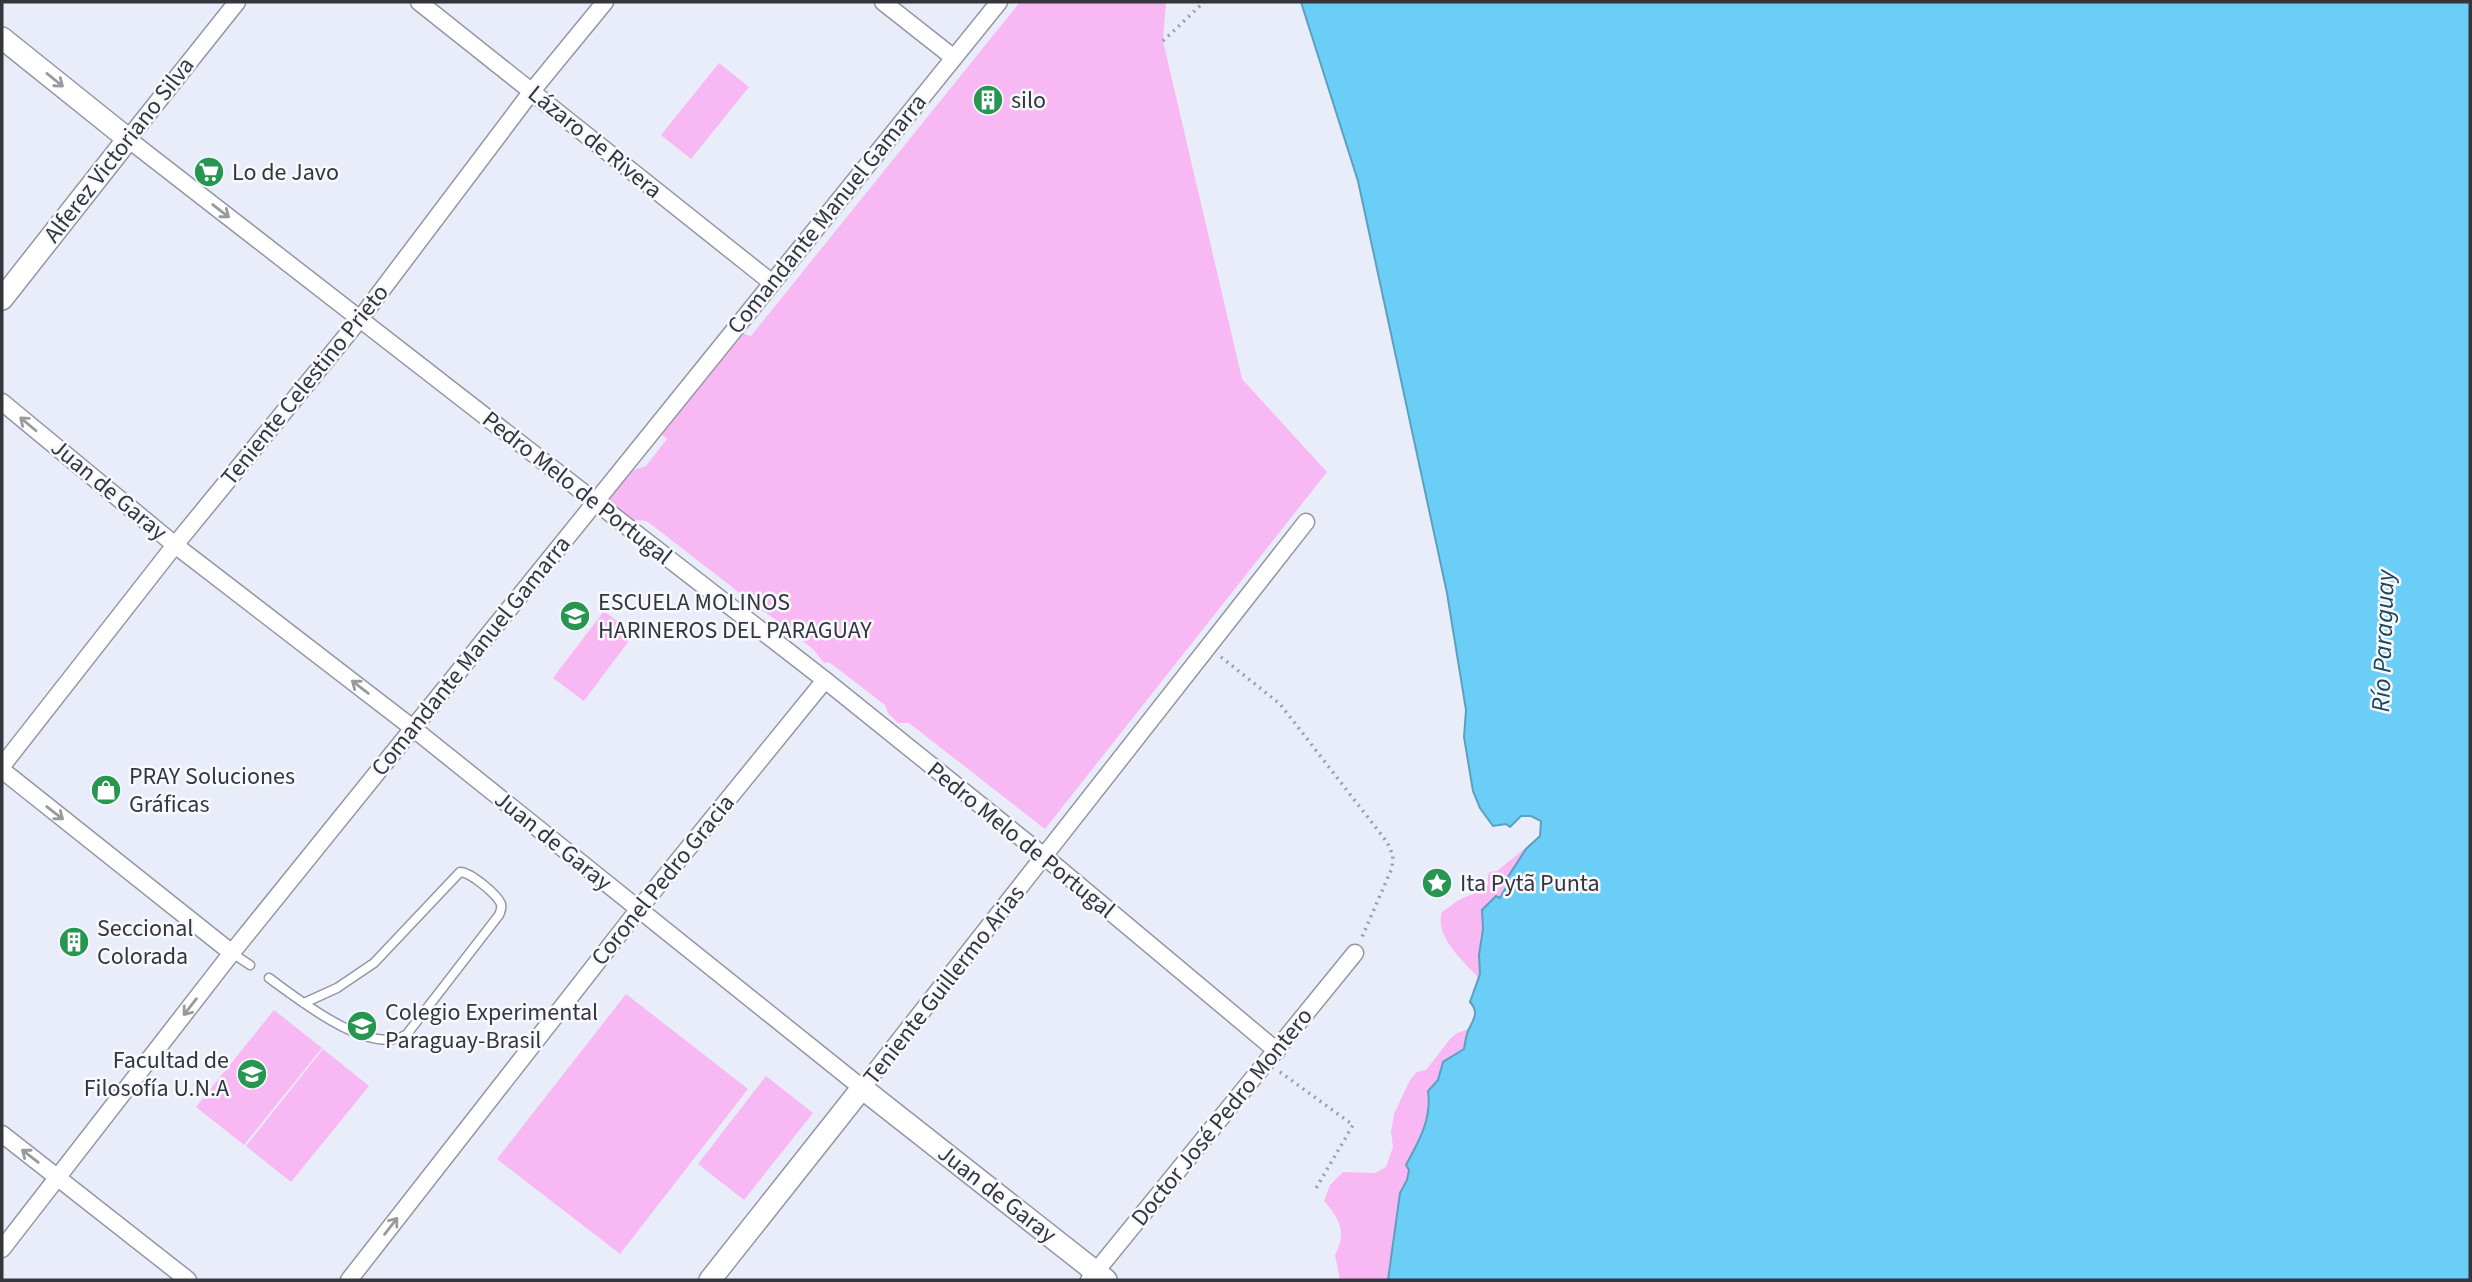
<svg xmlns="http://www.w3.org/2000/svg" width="2472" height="1282" viewBox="0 0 2472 1282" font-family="'Source Sans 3',sans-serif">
  <rect width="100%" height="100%" fill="#e9ecf9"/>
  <path fill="#f8b8f4" d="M1020 2H1166L1163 41 1242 379 1327 472 1045 829 909 723H898L888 713 885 705 829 662 824 663 813 649 764 611 757 613 745 597 648 522C637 518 628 521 617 519L606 500 622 474 646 466 667 439 660 433 738 332 751 336Z
    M719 63 749 87 691 159 661 135Z
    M604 611 634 634 584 701 553 678Z
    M1540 836 1526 849 1507 880 1510 882 1499 898 1482 910 1483 929 1479 955V982L1476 975C1462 960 1434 935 1442 912 1449 908 1454 902 1461 899 1471 894 1481 893 1488 885V875L1490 872 1497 871Z
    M626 994 748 1089 620 1254 497 1159Z
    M274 1010 322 1048 244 1145 196 1107Z
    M1469 1029 1464 1050 1443 1062 1438 1080 1428 1091 1427 1121 1406 1165 1409 1170 1407 1180 1400 1193 1388 1280H1340L1335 1255C1347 1233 1340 1219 1324 1201L1330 1185 1343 1172 1375 1173 1386 1167 1393 1147 1391 1132 1394 1114 1410 1080 1417 1072 1426 1070 1450 1039 1457 1033Z
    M323 1049 369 1086 291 1182 246 1146Z
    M766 1076 813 1113 744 1200 698 1164Z"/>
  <path fill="#6bcef7" stroke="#5ba0bf" stroke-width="2" d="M1301 2H2470V1280H1388L1400 1193 1407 1180 1409 1170 1406 1165C1419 1141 1432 1119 1428 1091L1438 1080 1443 1062 1464 1049C1465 1043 1466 1036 1468 1031 1473 1020 1480 1013 1470 1002L1480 974 1479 955 1483 929 1482 910 1496 896 1500 898 1509 882 1506 880 1526 849 1540 836 1541 821 1531 816H1521L1510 827 1506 824 1493 826 1480 808 1473 791 1464 737 1466 710 1447 593 1358 181Z"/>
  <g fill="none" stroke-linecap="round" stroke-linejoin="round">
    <g stroke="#9496a3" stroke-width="11">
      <path id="lane" d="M232 953 250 965
        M269 978C298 999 371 1058 407 1034L499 915C501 910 502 909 501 904 497 894 470 872 460 872L374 963 337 988 304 1003"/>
    </g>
    <g stroke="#9496a3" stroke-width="19">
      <path id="street" d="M237 2 128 139 825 680 1045 857 1277 1051
        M419 2 771 282
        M883 2 954 58
        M2 402 175 545 414 729 862 1088 1306 522
        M2 766 175 545 360 319 532 91 605 2
        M2 770 232 953
        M2 1134 188 1280
        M2 1249 234 950 999 2
        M349 1280 638 910 825 680
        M1089 1280 1355 953"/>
    </g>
    <g stroke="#9496a3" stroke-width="24">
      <path id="secondary" d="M2 38 128 139 2 299
        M710 1280 862 1088 1106 1280"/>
    </g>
    <path stroke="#9b9da6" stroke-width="3.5" stroke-dasharray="2 5" stroke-linecap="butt" d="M1163 41 1204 2
      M1221 657 1280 704 1387 842 1393 855 1392 868 1362 937
      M1280 1072 1353 1125 1315 1190"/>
    <use href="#lane" stroke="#fff" stroke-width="8"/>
    <use href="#street" stroke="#fff" stroke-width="16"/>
    <use href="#secondary" stroke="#fff" stroke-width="21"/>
  </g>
  <defs><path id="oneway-shaft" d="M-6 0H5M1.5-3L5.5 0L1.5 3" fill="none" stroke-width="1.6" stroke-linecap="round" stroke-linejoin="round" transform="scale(1.75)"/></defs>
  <g stroke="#9a9a9d">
    <use href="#oneway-shaft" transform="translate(55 80) rotate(39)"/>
    <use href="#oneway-shaft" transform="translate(221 211) rotate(38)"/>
    <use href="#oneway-shaft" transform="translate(28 424) rotate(-140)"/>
    <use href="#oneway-shaft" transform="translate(360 687) rotate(-142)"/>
    <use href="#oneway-shaft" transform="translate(55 813) rotate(38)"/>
    <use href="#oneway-shaft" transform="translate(190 1007) rotate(128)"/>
    <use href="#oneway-shaft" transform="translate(30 1156) rotate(-142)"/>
    <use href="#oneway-shaft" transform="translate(391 1226) rotate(-52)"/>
  </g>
  <defs>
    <g id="building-disc" transform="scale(1.575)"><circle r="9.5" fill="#269650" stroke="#f8f9ff"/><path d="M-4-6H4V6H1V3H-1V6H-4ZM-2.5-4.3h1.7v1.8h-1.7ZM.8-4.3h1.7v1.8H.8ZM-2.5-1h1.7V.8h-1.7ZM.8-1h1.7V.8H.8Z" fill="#fff"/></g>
    <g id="supermarket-disc" transform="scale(1.575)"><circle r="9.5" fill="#269650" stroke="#f8f9ff"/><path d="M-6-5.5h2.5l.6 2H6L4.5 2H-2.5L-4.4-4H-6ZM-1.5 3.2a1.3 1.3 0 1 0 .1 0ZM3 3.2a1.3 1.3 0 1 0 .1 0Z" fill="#fff"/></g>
    <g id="school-disc" transform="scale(1.575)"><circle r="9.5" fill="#269650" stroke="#f8f9ff"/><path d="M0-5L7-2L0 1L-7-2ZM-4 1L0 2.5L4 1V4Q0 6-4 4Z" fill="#fff"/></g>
    <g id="shop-disc" transform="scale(1.575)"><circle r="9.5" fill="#269650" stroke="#f8f9ff"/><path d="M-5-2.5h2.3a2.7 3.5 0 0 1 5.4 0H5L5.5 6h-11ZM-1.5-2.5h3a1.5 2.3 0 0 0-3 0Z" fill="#fff"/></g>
    <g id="sight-disc" transform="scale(1.575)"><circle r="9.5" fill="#269650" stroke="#f8f9ff"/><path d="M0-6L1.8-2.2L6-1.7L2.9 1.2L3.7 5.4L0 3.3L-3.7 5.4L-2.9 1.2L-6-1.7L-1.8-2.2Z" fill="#fff"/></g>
    <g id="university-disc" transform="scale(1.575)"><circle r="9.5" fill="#269650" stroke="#f8f9ff"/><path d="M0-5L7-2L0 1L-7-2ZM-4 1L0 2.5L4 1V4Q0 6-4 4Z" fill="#fff"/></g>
  </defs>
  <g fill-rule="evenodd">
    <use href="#building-disc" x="988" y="100"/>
    <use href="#supermarket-disc" x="209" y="172"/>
    <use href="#school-disc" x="575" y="616"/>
    <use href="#shop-disc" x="106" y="790"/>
    <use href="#sight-disc" x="1437" y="883"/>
    <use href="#building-disc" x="74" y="942"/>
    <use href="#university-disc" x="362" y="1026"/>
    <use href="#school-disc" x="252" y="1074"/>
  </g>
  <g text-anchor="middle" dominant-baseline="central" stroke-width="5" stroke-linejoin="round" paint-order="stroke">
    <g font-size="24" fill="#35363b" stroke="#f8f9ff" text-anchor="start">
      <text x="1011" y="100">silo</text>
      <text x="232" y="172">Lo de Javo</text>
      <text x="598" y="602">ESCUELA MOLINOS<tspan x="598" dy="28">HARINEROS DEL PARAGUAY</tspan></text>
      <text x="129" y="776">PRAY Soluciones<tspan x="129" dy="28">Gráficas</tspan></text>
      <text x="1460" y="883">Ita Pytã Punta</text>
      <text x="97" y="928">Seccional<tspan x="97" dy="28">Colorada</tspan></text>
      <text x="385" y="1012">Colegio Experimental<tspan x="385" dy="28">Paraguay-Brasil</tspan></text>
      <text x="229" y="1060" text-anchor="end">Facultad de<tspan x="229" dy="28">Filosofía U.N.A</tspan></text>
    </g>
    <g font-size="24" fill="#35363b" stroke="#f8f9ff">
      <text transform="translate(595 142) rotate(39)">Lázaro de Rivera</text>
      <text transform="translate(119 150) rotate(-52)">Alferez Victoriano Silva</text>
      <text transform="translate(827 214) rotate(-51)">Comandante Manuel Gamarra</text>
      <text transform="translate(305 385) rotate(-51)">Teniente Celestino Prieto</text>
      <text transform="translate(577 488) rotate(38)">Pedro Melo de Portugal</text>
      <text transform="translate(109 490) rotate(40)">Juan de Garay</text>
      <text transform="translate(471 656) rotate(-51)">Comandante Manuel Gamarra</text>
      <text transform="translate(1021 840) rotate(39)">Pedro Melo de Portugal</text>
      <text transform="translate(553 841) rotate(39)">Juan de Garay</text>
      <text transform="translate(663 880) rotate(-51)">Coronel Pedro Gracia</text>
      <text transform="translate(944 985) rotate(-52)">Teniente Guillermo Arias</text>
      <text transform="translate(1222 1117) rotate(-51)">Doctor José Pedro Montero</text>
      <text transform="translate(997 1194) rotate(38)">Juan de Garay</text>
    </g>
    <g font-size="26" font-style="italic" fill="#1a4657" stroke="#f8f9ff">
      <text transform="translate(2383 641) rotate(-88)">Río Paraguay</text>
    </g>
  </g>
  <rect width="2472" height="1282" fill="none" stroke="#35363b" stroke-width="7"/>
</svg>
